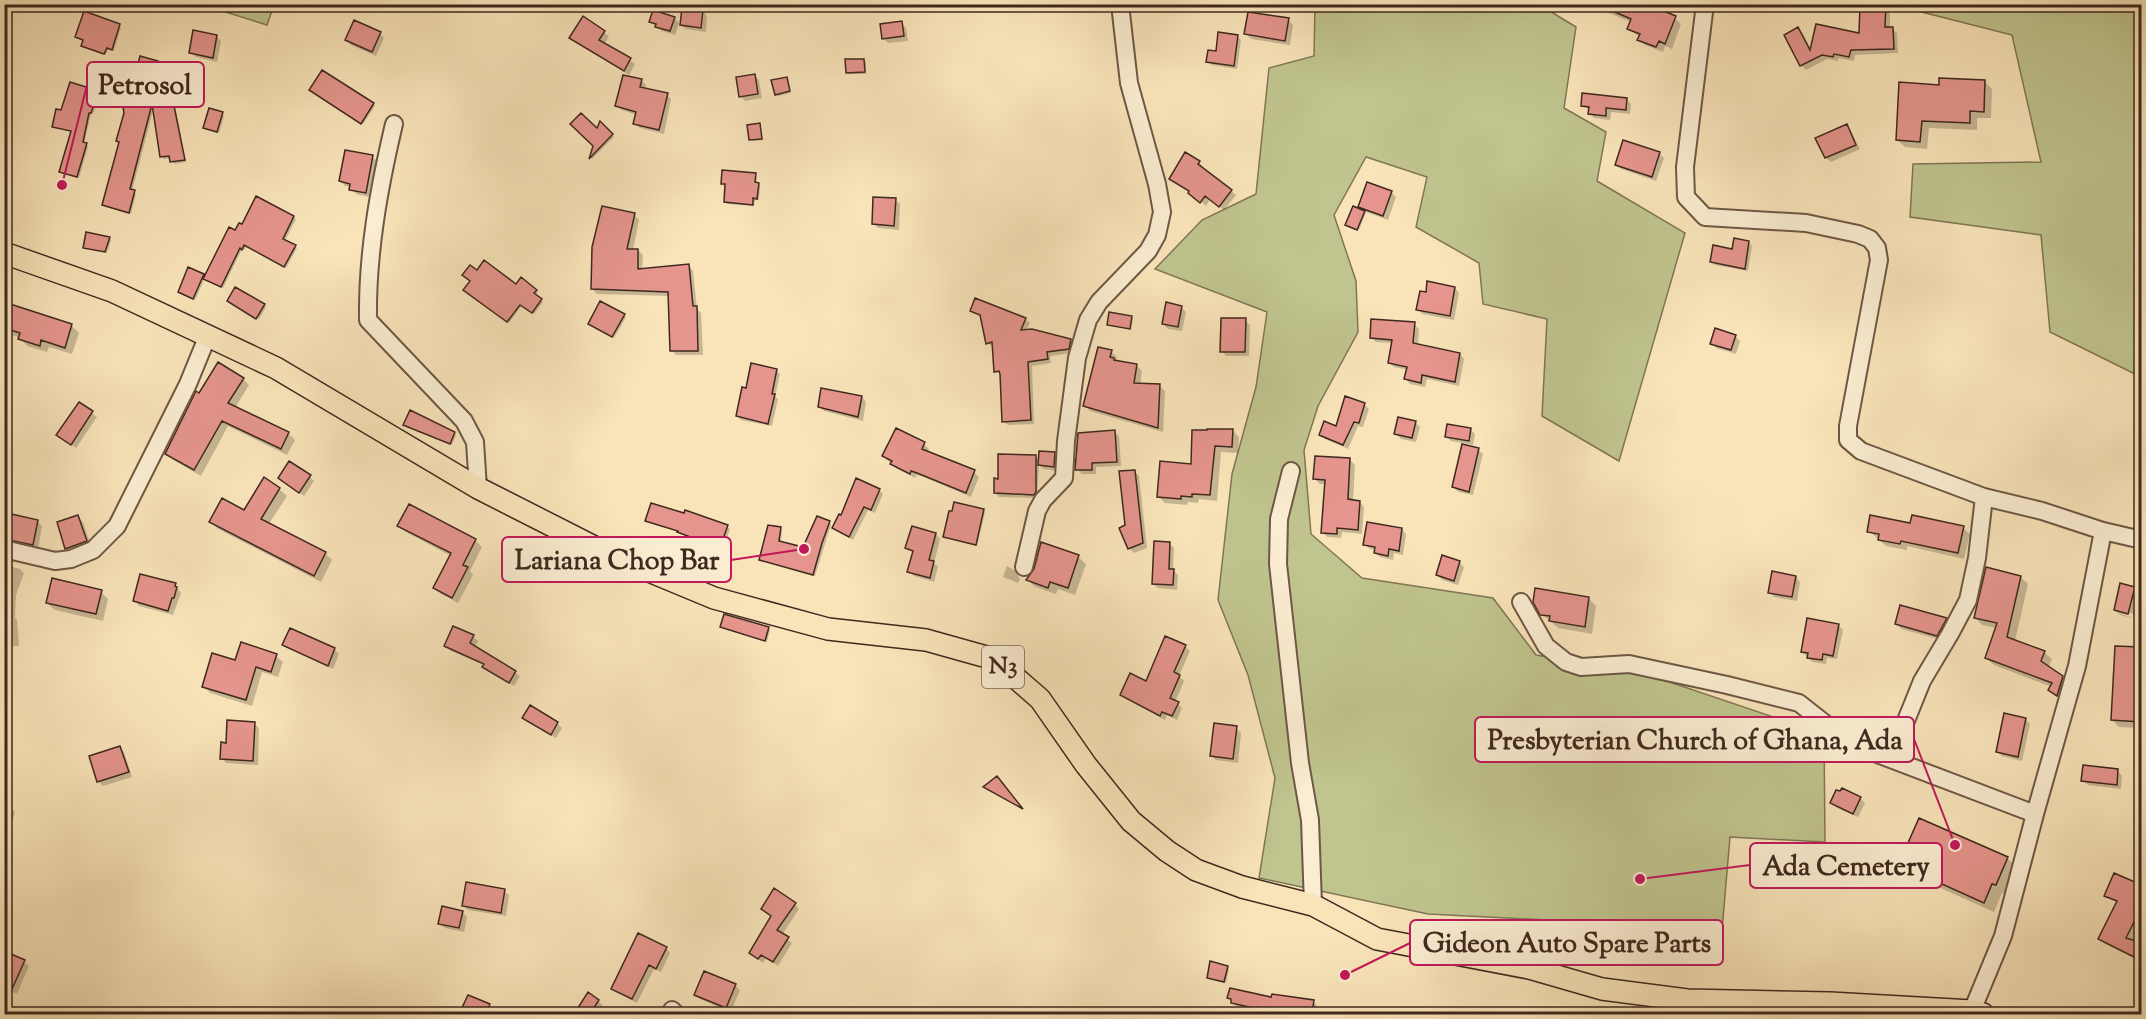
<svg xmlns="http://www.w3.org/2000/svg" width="2146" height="1019" viewBox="0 0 2146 1019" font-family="'Sorts Mill Goudy',serif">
  <rect width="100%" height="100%" fill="#f9e4ba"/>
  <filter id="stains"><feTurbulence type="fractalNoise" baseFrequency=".00333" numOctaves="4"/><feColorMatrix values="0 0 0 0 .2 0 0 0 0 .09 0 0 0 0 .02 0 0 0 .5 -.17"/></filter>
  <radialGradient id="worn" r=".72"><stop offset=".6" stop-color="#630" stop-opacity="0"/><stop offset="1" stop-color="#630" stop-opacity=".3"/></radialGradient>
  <path fill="#c0c48e" stroke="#807656" stroke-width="1.5" d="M203 5H274L267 25Z
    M1315 5H1540L1576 27 1564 108 1606 132 1597 181 1685 233 1619 461 1542 416 1547 319 1483 304 1479 263 1416 227 1427 177 1366 157 1334 215 1356 281 1358 332 1318 406 1304 450 1311 534 1362 578 1493 598 1536 655 1637 671 1824 734 1825 842 1730 837 1720 953 1547 920 1428 914 1259 878 1275 778 1248 675 1218 600 1232 474 1256 387 1267 312 1155 269 1202 220 1256 194 1269 68 1314 56Z
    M1919 5H2141V377L2050 332 2041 235 1910 217 1913 164 2041 162 2012 35 1922 12Z"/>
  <path fill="#0003" d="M1595 4H1643L1675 18 1681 24 1672 49 1665 46 1663 52 1645 45 1639 39 1640 37 1629 29 1631 22 1599 9Z
    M1862 4 1890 6V29H1892L1897 33 1898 53 1855 55 1854 61 1838 58V61L1827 59 1806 70 1801 65 1798 29 1803 34 1812 51 1860 34Z
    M703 11 707 16 706 32 686 29 681 25Z
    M674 18 679 23 675 35 662 31 651 22Z
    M1288 20 1293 25 1290 45 1251 39 1246 34Z
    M901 23 906 28 908 41 888 43 883 38Z
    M119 26 121 27 114 51 108 49 106 55 85 47 84 41 76 37Z
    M195 32 217 37 221 41 217 62 196 57 191 52Z
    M604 32 609 37 604 44 635 64 629 75 571 37Z
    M380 33 384 38 376 56 351 45 347 40Z
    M1237 36 1241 40 1237 69 1212 65 1208 62Z
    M864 60 866 62V74H849L847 72Z
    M157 62 159 65 158 71 161 74 155 95 170 93 173 95 186 162 174 164 171 158 164 159 162 157 154 107 132 191 136 194 131 214 106 207 103 205 128 108Z
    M754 75 759 80 762 98 745 101 740 96Z
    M786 79 791 93 778 96 776 94Z
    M641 80 646 85 645 90 667 95 671 99 664 134 640 128 635 124 637 115 622 110 617 106Z
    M1985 82 1992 89 1991 118H1977V130L1929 128 1927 149 1905 147 1897 140 1940 86Z
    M313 91 373 104 375 106 363 124Z
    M98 93 100 95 93 114H91L84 144 88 147 79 178 63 173 61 172 72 132 54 127 62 112Z
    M1626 99 1631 104 1630 114 1611 112 1610 120 1594 118 1590 113V110L1582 105Z
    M222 114 224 116 219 133 205 128Z
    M600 124 614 137 592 159 591 158Z
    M760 125 763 140 753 141 751 139Z
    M1847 126 1851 131 1860 149 1831 162 1826 158Z
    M1659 153 1664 158 1656 181 1621 169 1617 165Z
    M372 157 377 161 370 197 356 194 351 187 345 186 340 181Z
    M1199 162 1203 167 1202 169 1236 195 1224 210 1210 199 1206 206 1190 192 1171 179Z
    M755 175 757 177 756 184 760 186 759 200H755L754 206 727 204 725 202 727 185 723 183Z
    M1391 192 1396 197 1388 220 1366 212 1359 230 1349 226 1353 208 1366 213 1360 207Z
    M257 198 296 219 285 241 297 248 286 268 247 246 244 250 242 249 223 288 205 278 195 300 181 294 179 292 203 276 205 278 236 232 243 226Z
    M895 200 900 204 899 230 878 228 873 223Z
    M634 214 639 220 633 250H638L643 255 642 270 688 265 693 271 697 309 701 313 703 355H676L671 350 670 296 597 294 592 289Z
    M109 238 111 240 107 253 84 247Z
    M1748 242 1752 246 1748 271 1715 265 1711 261Z
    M477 272 536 291 538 292 535 296 543 302 534 314 522 305 509 323 467 292Z
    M1455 288 1459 293 1454 320 1422 314 1418 309Z
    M231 302 264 305 266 307 259 319Z
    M1181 307 1186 312 1182 331 1168 329 1163 324Z
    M4 308 71 325 79 333 72 354 49 347 47 352 27 346 20 338 7 333 4 331Z
    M972 311 1025 319 1030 323 1026 331H1032L1071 341 1075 345 1073 353 1050 356 1051 363 1032 366 1034 424 1008 425 1003 421 1001 375 995 371 993 347 988 343 982 318Z
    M624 315 626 317 614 338 591 326Z
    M1131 317 1133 319 1131 330 1109 325Z
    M1245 320 1250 325 1249 356H1226L1222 351Z
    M1414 324 1419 329 1418 345 1460 354 1464 359 1459 386 1427 379 1425 387 1410 384 1406 379 1408 370 1394 367 1389 362 1393 343 1376 342 1371 337Z
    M1735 336 1740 341 1736 354 1716 348 1712 343Z
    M1111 352 1117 357 1116 362 1136 365 1142 371 1140 385 1159 386 1165 391 1163 432 1090 411 1085 405Z
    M776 370 780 374 775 397 778 399 772 426 741 420 737 416 747 390Z
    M243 379 249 385 235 408 288 433 295 440 287 455 228 426 201 476 173 460 167 453 200 395Z
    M862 397 866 402 863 421 824 411 819 407Z
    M79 404 97 417 76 448 58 435Z
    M1364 404 1369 409 1363 427 1358 426 1348 449 1325 439 1320 435 1337 428Z
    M1415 422 1420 427 1416 442 1401 439 1396 434Z
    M405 425 454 433 456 435 452 445Z
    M1470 429 1475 434 1473 445 1451 441 1446 436Z
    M896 430 924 444 929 449 927 453 974 472 979 477 971 497 924 477 917 475 915 478 897 469 883 456Z
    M1232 430 1239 437 1238 453 1221 452 1217 501 1199 499 1198 503 1188 502 1187 505 1165 503 1158 496Z
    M1114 432 1119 436 1121 466 1096 467V474H1082L1077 469Z
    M1478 450 1483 454 1473 495 1458 492 1454 487Z
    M1054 454 1059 459 1058 471 1044 469 1039 465 1037 498 999 497 995 493 999 479 1036 457 1040 461Z
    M1350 460 1355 465 1353 501 1360 502 1364 507 1362 534 1342 532 1341 538 1327 537 1323 532 1326 484H1320L1315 479Z
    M1134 471 1139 476 1147 548 1134 553 1130 549 1121 529 1126 526Z
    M310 477 314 481 304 496 280 478Z
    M279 489 287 496 269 524 325 553 332 560 321 582 218 529 211 522 245 512Z
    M879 490 883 494 875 513 868 510 853 540 833 528 841 517Z
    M983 510 985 512 977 546 945 537Z
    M4 511 7 515 38 522 42 526 38 549 4 542Z
    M78 517 83 522 91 546 71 553 67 548Z
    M647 521 727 527 730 529 720 558 695 549 692 546 695 540 679 532 650 523Z
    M829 523 831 525 815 576 760 559 780 528 782 530 781 542 804 549Z
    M399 525 475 540 482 547 470 571 473 575 458 603 441 594 435 588 451 556 406 532Z
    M1911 525 1963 528 1970 534 1964 559 1907 546V550L1886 546 1869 531Z
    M913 528 936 534 940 539 934 563 938 567 934 582 914 576 909 571 914 553 907 548Z
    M1402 529 1406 534 1403 555 1394 553 1393 560 1380 557 1375 553 1376 550 1370 549 1365 544Z
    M1169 543 1174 548 1173 570 1178 575 1177 590 1158 588 1153 584Z
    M1078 557 1086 564 1075 595 1058 589 1056 594 1035 587 1028 580Z
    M1459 562 1464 567 1458 585 1442 580 1438 575Z
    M4 565 20 569 24 573 16 595 15 618 17 620 19 646H4Z
    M1007 566 1015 571 1020 579 1018 583 1003 577Z
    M1796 577 1800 582 1797 601 1774 597 1770 592Z
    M2021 577 2028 584 2015 641 2044 652 2052 659 2048 668 2070 684 2065 702 2050 690 2052 687 1994 665 1986 658 1997 628 1982 625 1975 617Z
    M175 585 181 593 173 615 139 606 135 601Z
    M2134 588 2139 593 2134 614 2119 610V613L2133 618 2120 615 2115 610Z
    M101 592 108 599 103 621 55 610 47 603Z
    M1588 598 1596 606 1592 634 1558 628 1542 614Z
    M1946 619 1950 624 1942 640 1901 629 1897 624Z
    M1838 625 1843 630 1837 659 1827 658 1826 664 1813 662 1802 652Z
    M722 626 768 628 770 630 767 642Z
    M291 630 335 650 339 654 333 669 289 649 284 645Z
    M473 636 478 641 475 647 520 676 514 686 488 671 484 665 451 651 446 646Z
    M1185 646 1190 651 1179 676 1184 681 1175 702 1182 708 1177 720 1167 715 1165 720 1126 699 1121 695 1147 683Z
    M2142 649V728L2119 727 2112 720Z
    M276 656 283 662 278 677 262 672 252 706 210 693 204 686 236 662Z
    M524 718 557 723 562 728 556 738Z
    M2025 719 2030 724 2022 761 2002 756 1997 751Z
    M254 723 259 728 258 765 226 763 221 758 227 744Z
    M1236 728 1241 733 1238 763 1216 760 1211 755Z
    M120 748 124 752 132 777 103 786 98 781Z
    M2118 771 2122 776 2121 789 2088 785 2083 780Z
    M1860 798 1865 803 1858 817 1837 808 1832 803Z
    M4 805 10 807 15 812 7 838 4 837Z
    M1920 820 2007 858 2017 868 2006 894 2002 893 1994 912 1916 877 1906 867 1911 856 1906 852Z
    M2142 881V922L2132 942 2142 945V970L2134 964 2136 959 2105 944 2100 939 2118 903 2106 895 2139 886Z
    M504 891 509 895 506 916 468 910 463 905Z
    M795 904 799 909 782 935 792 943 778 966 766 958 763 963 750 953Z
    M462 912 467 917 464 932 445 928 440 923Z
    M666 948 670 953 661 972 654 969 637 1003 618 993 613 989Z
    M4 953 24 962 29 966 17 994 4 988Z
    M1227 967 1229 969 1226 983 1208 977Z
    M735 985 740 990 731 1012 700 999 696 995Z
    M468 997 490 1006 496 1012 494 1014H461Z
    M1229 997 1313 1002 1317 1005 1315 1014 1283 1011 1281 1014 1261 1009V1011L1236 1006Z
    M598 1001 603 1006 597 1014H581L577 1011Z"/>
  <path fill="#e5958d" stroke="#3f281e" stroke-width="1.5" d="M1596 4H1646L1676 16 1665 44 1659 41 1656 47 1637 40 1640 34 1627 29 1631 19Z
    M1860 4H1886L1885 27H1893L1894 49 1851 50 1849 57 1834 54 1833 57 1822 55 1800 66 1784 35 1798 27 1810 50 1816 24 1859 33Z
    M682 7 703 10 701 28 680 25Z
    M653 10 675 17 670 31 655 27 656 24 649 22Z
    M84 11 120 24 112 50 107 48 104 54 81 46 83 40 75 37Z
    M1248 12 1289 18 1285 41 1244 34Z
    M583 16 605 31 599 40 631 58 624 71 569 38Z
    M354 20 381 32 372 52 345 40Z
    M902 21 904 36 882 39 880 24Z
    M193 30 217 35 213 58 189 53Z
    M1218 32 1238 35 1234 66 1206 62 1208 50 1216 51Z
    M140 56 158 61 155 69 160 70 153 94 171 91 185 160 170 162 169 156 160 157 152 104 130 189 135 190 129 213 102 205 119 142 116 141 124 113 123 107 127 106Z
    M845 59H864L865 72 846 73Z
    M322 70 374 103 361 124 309 90Z
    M755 74 758 94 739 97 736 77Z
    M623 75 642 79 640 87 668 93 659 130 633 124 636 112 615 106Z
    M787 77 790 91 775 95 771 80Z
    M1939 78 1985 80 1984 112 1970 111V123L1922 121 1920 142 1896 140 1899 82 1939 85Z
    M70 82 99 91 91 113H89L83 142 87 143 77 177 59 172 71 131 52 127 56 109 61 110Z
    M1582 93 1627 98 1626 110 1606 108V116L1588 114 1589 107 1581 106Z
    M209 108 223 112 217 132 203 128Z
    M581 113 597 128 600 121 613 134 589 159 593 146 570 124Z
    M760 123 762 139 749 140 747 125Z
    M1847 124 1856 145 1825 158 1815 138Z
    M1623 140 1660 152 1652 177 1615 165Z
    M345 150 373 155 366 193 349 190 350 184 339 181Z
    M1185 152 1200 161 1198 164 1232 190 1219 207 1205 196 1200 203 1188 193 1189 191 1169 179Z
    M722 170 756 173 755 182 759 183 757 199 753 198V205L724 202 725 184H721Z
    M1367 182 1392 191 1383 216 1358 207Z
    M256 196 294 216 283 239 296 245 284 267 244 245 242 250 240 248 221 287 203 279 229 227 235 230 239 223 242 224Z
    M873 197 896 198 894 226 872 224Z
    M602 206 635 213 627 249H638V269L689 264 693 306H697L698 351H670L668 292 591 289 592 247Z
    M1353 206 1365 211 1357 230 1345 225Z
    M86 232 110 237 105 252 83 248Z
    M1734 238 1749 241 1745 269 1710 262 1713 245 1732 249Z
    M484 260 516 284 521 277 537 290 534 293 542 299 532 313 520 305 507 322 463 290 470 281 462 275 470 265 477 270Z
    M188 267 204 274 193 299 178 292Z
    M1427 281 1455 287 1450 316 1416 310 1420 291 1426 292Z
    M235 287 265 304 256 319 227 301Z
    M975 298 1026 318 1021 330 1032 329 1071 339 1069 349 1047 352 1048 359 1028 362 1031 420 1002 422 1000 374 999 371 994 372 992 342 986 344 980 315 970 311Z
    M600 301 625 314 612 337 588 324Z
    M4 302 72 324 65 348 41 340 40 346 18 339 20 333 4 328Z
    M1166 302 1182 306 1178 327 1162 324Z
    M1109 312 1132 316 1130 329 1107 325Z
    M1221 318H1246L1245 352H1220Z
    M1371 319 1415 322 1413 343 1460 353 1455 382 1422 375 1421 383 1404 379 1407 367 1388 363 1392 340 1370 338Z
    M1715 328 1736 335 1731 350 1710 344Z
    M1098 347 1112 350 1110 357 1114 358V360L1137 364 1134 383 1160 384 1158 428 1083 406Z
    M218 362 244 378 228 403 289 432 281 449 222 421 194 470 165 454 196 391 199 393Z
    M751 363 777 369 772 394H775L768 424 736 416 742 387 746 388Z
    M821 388 862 396 858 417 818 407Z
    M1345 396 1365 403 1359 423 1354 422 1343 445 1319 435 1324 421 1336 426Z
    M79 402 93 411 71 445 56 435Z
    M410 410 455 432 450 444 403 425Z
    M1398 417 1416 421 1412 438 1394 434Z
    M1447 424 1471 428 1469 441 1445 437Z
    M896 428 925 442 922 449 975 470 966 493 917 473 911 471 910 474 890 464 892 461 882 456Z
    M1207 429H1233L1232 447 1215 446 1210 495 1192 494V497L1181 496V499L1157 497 1160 461 1191 464 1192 430H1207Z
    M1115 430 1117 462 1092 463V470H1075L1078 433Z
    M1462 444 1479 448 1469 492 1452 487Z
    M1039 451 1055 452 1054 467 1038 465Z
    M998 454 1036 455V492L1034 495 994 493V478L998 479Z
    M1315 456 1350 458 1348 499 1360 501 1358 530 1337 528V534L1321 533 1325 480 1313 479Z
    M289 461 311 475 299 493 278 478Z
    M1135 470 1143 543 1128 549 1119 528 1125 525 1119 471Z
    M264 477 280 488 261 519 326 552 314 576 209 522 222 498 244 510Z
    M856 478 880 489 871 510 864 507 849 537 832 528 839 514 841 515Z
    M954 502 984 509 976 545 943 537 949 511H952Z
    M651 503 684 513 685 510 728 525 717 556 690 547 693 538 677 532 678 531 645 521Z
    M409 504 476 539 463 565 468 567 452 598 433 588 451 553 397 526Z
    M7 513 38 520 33 545 4 539Z
    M78 515 87 541 65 549 57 522Z
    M1870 515 1910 523 1912 515 1964 526 1958 553 1901 541 1900 544 1878 540 1879 534 1867 532Z
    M817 516 830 521 822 543 813 575 759 560 768 525 781 527 779 541 803 547Z
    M1367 522 1402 528 1399 551 1389 549 1388 556 1374 553 1375 547 1363 545Z
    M912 526 936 533 929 560 934 561 930 578 907 572 913 551 905 548Z
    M1154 541 1170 542 1169 569H1174L1173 585 1152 584Z
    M1041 542 1079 555 1068 588 1050 582 1048 588 1026 580 1034 569Z
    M1442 555 1460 561 1454 581 1436 575Z
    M1986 567 2021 576 2007 637 2045 651 2041 661 2063 676 2057 696 2048 690 2052 683 1985 658 1997 623 1974 618Z
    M1772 571 1796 576 1792 597 1768 593Z
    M140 574 176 583 175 586 177 587 174 598H172L168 611 133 601Z
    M52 578 102 590 96 614 46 603Z
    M2120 583 2135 587 2128 614 2114 610Z
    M1535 588 1589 597 1585 627 1549 621 1550 616 1540 615 1533 602Z
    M1900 605 1947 618 1937 636 1895 624Z
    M724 614 769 627 765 641 720 627Z
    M1807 618 1839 624 1833 656 1823 654 1822 660 1807 658 1808 653 1801 652Z
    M453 626 474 635 470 643 516 671 509 683 482 667 484 664 444 646Z
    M290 628 335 648 328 666 282 645Z
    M1165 636 1186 645 1174 672 1180 675 1170 698 1179 702 1172 716 1162 712 1160 716 1120 695 1130 673 1146 681Z
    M241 642 277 654 271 672 256 667 246 700 202 687 212 653 235 660Z
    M2115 646 2142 647 2141 722 2111 720Z
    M530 705 558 722 551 735 522 718Z
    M2004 713 2026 718 2018 757 1996 752Z
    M227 720 255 722 253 761 220 759 221 742 226 743Z
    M1214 723 1237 726 1233 759 1210 756Z
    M120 746 129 772 97 782 89 756Z
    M2083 765 2118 769 2117 785 2081 781Z
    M997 776 1023 809 983 787Z
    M1842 788 1861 797 1853 814 1830 803 1836 790 1840 791Z
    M1919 818 2008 857 1996 885 1992 884 1984 903 1904 867 1910 855 1904 852Z
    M2114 873 2142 885V906L2126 938 2142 943V961L2098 939 2117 901 2104 896Z
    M466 882 505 889 501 913 462 906Z
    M774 888 796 903 777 930 789 937 773 962 761 955 758 959 749 953 771 916 761 909Z
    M442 906 463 911 459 928 438 924Z
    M638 933 667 947 656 969 649 965 632 999 611 989Z
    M4 951 25 960 4 1007Z
    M1210 961 1228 966 1224 982 1207 978Z
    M704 971 736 984 726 1008 694 995Z
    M1230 988 1271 997 1272 994 1314 1000 1312 1013 1279 1008 1278 1012 1258 1007V1009L1231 1003V999L1227 998Z
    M588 992 599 1000 590 1014H574Z
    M468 995 490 1004 486 1014H459Z"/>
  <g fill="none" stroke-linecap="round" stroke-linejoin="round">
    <g stroke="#6e5745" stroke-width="20">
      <path id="minor" d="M1705 4 1685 167 1686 197 1705 217 1806 223 1858 234 1870 239 1877 248 1879 260 1848 426V440L1861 451 1984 497 2042 511 2103 531 2142 540
        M394 124C379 188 367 253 368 320L464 421 475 442 478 488
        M1291 471 1279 519 1278 564 1300 763 1310 820 1313 905
        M4 549 55 561 71 559 93 550 117 526 188 384 208 335
        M1024 567 1037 511 1043 500 1064 478 1066 441 1077 358 1088 320 1099 302 1148 251 1157 235 1162 212 1157 184 1129 83 1120 4
        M1521 602 1546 646 1566 662 1581 667 1629 664 1727 685 1799 703 1851 744 2035 814
        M1891 758 1922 681 1950 634 1968 600 1977 558 1984 497
        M672 1010 676 1014
        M1972 1011 2003 936 2035 814 2077 666 2103 531"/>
    </g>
    <g stroke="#3f281e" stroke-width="24">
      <path id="major" d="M4 253 112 291 276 368 478 488 608 554 714 598 828 629 926 640 994 659 1040 699 1086 765 1131 821 1167 851 1196 870 1242 887 1313 905 1377 939 1529 968 1602 989 1687 1000 1830 1003 1972 1011 1983 1014"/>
    </g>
    <use href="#minor" stroke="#fbedd2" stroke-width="16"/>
    <use href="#major" stroke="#f9e4ba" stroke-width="21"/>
  </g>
  <g text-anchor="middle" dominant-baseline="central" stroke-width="5" stroke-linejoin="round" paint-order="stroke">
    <rect fill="#fbedd2" stroke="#776354" stroke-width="1.5" x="982" y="646" width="42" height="42" rx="4.5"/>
    <g font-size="24" font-weight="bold" fill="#3f281e">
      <text x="1003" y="667">N3</text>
    </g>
  </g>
  <path fill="none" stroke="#c2185b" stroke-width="2" d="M62 185L87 85M804 549L731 560M1955 845L1914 739M1640 879L1750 865M1345 975L1410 943"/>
  <g fill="#c2185b" stroke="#fbedd2" stroke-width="2">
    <circle cx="62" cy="185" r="6"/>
    <circle cx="804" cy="549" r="6"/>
    <circle cx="1955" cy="845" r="6"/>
    <circle cx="1640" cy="879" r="6"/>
    <circle cx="1345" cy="975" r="6"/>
  </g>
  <g fill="#fbedd2" stroke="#c2185b" stroke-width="2">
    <rect x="87" y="62" width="117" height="45" rx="6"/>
    <rect x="502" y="537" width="229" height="45" rx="6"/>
    <rect x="1475" y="717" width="439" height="45" rx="6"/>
    <rect x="1750" y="843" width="192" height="45" rx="6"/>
    <rect x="1410" y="920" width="313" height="45" rx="6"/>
  </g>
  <g font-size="27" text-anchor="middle" font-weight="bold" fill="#3f281e">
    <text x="145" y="94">Petrosol</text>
    <text x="617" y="569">Lariana Chop Bar</text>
    <text x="1695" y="749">Presbyterian Church of Ghana, Ada</text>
    <text x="1846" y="875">Ada Cemetery</text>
    <text x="1567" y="952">Gideon Auto Spare Parts</text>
  </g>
  <rect width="2146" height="1019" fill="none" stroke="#f9e4ba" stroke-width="24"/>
  <rect x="6" y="6" width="2134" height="1007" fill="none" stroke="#3f281e" stroke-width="3"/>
  <rect x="12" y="12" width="2122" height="995" fill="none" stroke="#3f281e" stroke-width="1.5"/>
  <rect width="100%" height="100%" filter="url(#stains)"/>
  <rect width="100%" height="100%" fill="url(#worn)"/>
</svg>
